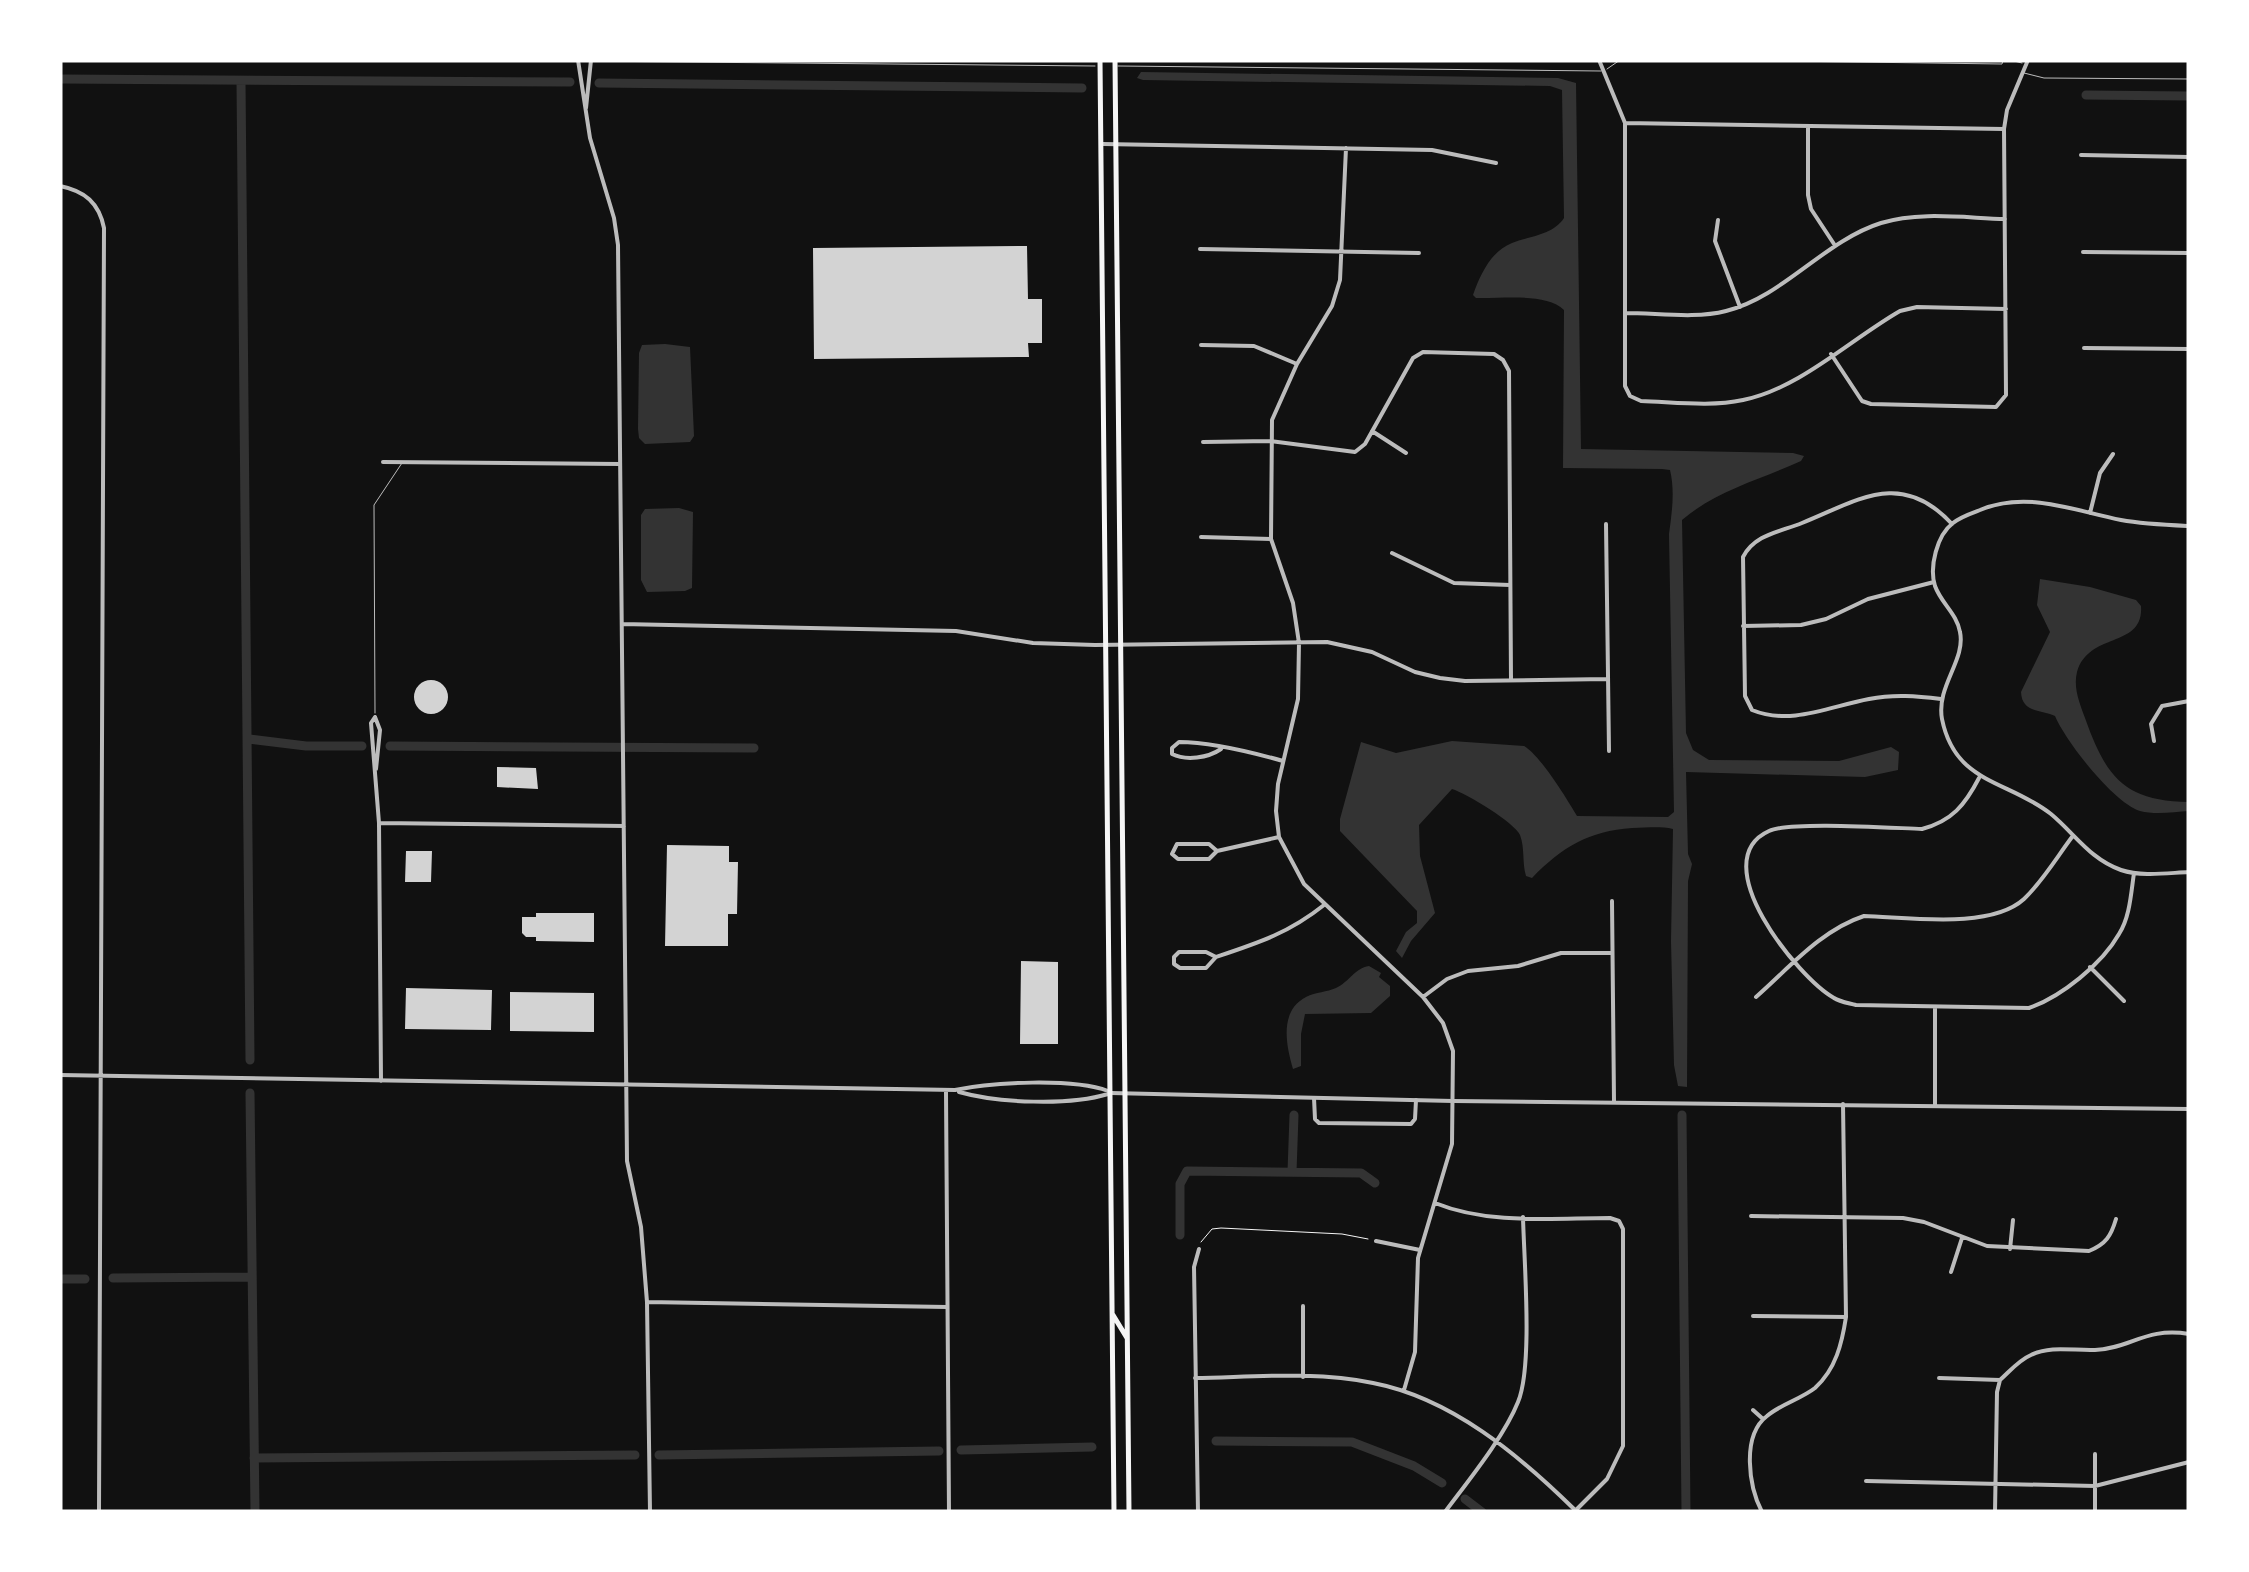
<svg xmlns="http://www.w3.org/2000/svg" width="2249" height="1572" viewBox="0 0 2249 1572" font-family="'Noto Sans',sans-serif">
  <rect width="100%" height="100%" fill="#111"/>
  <path fill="#333" d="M1141 72 1558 78 1576 83 1581 449 1793 453 1804 456 1801 461C1760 480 1717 490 1682 520L1686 733 1693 750 1709 760 1839 761 1891 747 1899 752 1898 770 1865 777 1686 772 1688 854 1692 864 1688 881 1687 1087 1678 1086 1674 1065 1671 941 1673 829C1659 826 1647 828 1632 828 1589 831 1562 847 1532 878L1526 876C1522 863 1525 848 1520 835 1515 823 1466 793 1452 789L1419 825 1420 856 1435 913 1411 941 1402 958 1396 951 1406 932 1417 923V911L1340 831V819L1361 742 1396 753 1452 741 1524 746C1540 755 1567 799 1577 816L1668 817 1674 812 1669 534C1672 512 1675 491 1670 470L1662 469 1563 468 1564 310C1546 292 1500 299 1476 298L1473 295C1480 275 1491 251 1512 243 1530 236 1553 235 1564 218L1562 90 1550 86 1143 80 1137 78Z
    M665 344 690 347 694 436 690 442 645 444 639 438 638 429 639 353 642 345Z
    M679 508 693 512 692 588 685 591 647 592 641 580V515L645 509Z
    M2040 579 2090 587 2136 600 2141 606C2144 649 2089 631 2077 672 2073 688 2080 704 2085 718 2106 777 2124 801 2189 802V811C2174 812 2155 815 2140 811 2114 803 2066 742 2055 716 2040 709 2022 713 2021 692L2050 632 2037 605Z
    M1369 966 1381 973 1379 977 1390 986V996L1371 1013 1305 1014 1301 1034V1066L1293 1069C1286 1045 1279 1011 1306 997 1316 992 1327 992 1336 988 1349 982 1355 968 1369 966Z"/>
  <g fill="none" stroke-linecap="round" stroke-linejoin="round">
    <path stroke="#333" stroke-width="9" d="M60 79 570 82
      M241 81 250 1060
      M599 83 1082 88
      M2086 95 2189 96
      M249 739 306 746H362
      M390 746 754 748
      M250 1093 255 1512
      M1682 1115 1686 1512
      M1292 1172 1294 1115
      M1180 1235V1184L1187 1171 1361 1173 1375 1183
      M113 1278 252 1277
      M60 1279H85
      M1216 1441 1352 1442 1414 1466 1442 1483
      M961 1450 1092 1447
      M659 1455 939 1451
      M254 1458 635 1455
      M1465 1499 1482 1512"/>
  </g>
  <path fill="#d3d3d3" d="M1027 246 1028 299H1042V343H1028L1029 357 814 359 813 248Z
    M414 697a17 17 0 1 1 34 0a17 17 0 1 1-34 0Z
    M497 767 536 768 538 789 497 787Z
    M667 845 729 846V862H738L737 914H728V946H665Z
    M406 851H432L431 882H405Z
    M536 913H594V942L536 941V937H526L522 933V917H536Z
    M1021 961 1058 962V1044H1020Z
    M406 988 492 990 491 1030 405 1029Z
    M510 992 594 993V1032L510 1031Z"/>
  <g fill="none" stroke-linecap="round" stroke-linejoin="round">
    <path stroke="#f5f5f5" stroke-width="1" d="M1201 1242 1212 1229 1221 1228 1342 1234 1368 1239"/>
    <path stroke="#bcbcbc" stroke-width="1" d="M1710 60 2002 64 2003 60
      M2010 60 2022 63
      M582 61 1095 66
      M1118 66 1601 71
      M1607 69 1620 60
      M2024 73 2044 78 2189 79
      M375 713 374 505 402 463"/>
    <path stroke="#bcbcbc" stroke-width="4" d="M578 60 590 138 614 218 618 245 627 1161 641 1227 647 1302 650 1512
      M1599 60 1625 123V386L1630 396 1641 401C1674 402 1711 407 1743 400 1799 389 1851 339 1900 311L1917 307 2006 309
      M586 108 591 60
      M1625 123 2004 129
      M1808 126V195L1811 209 1834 244
      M1103 144 1432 150 1496 163
      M1346 148 1340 280 1332 306 1297 364 1272 420 1271 539 1293 603 1299 643 1298 699 1278 784 1276 811 1279 837 1304 884 1423 997 1443 1023 1453 1051 1452 1144 1418 1258 1415 1352 1404 1390
      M2081 155 2189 157
      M60 186C85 191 99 203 104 228L99 1512
      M1718 220 1715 241 1740 307
      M1200 249 1419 253
      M2083 252 2189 253
      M1625 313C1658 313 1695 319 1726 311 1783 297 1824 241 1881 223 1920 211 1965 218 2005 219
      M1201 345 1254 346 1297 364
      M2084 348 2189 349
      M1831 354 1862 401 1871 404 1996 407 2006 395 2004 129 2007 110 2028 60
      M1372 431 1406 453
      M1203 442 1270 441 1355 452 1365 444 1413 358 1423 352 1494 354 1503 360 1509 371 1511 680
      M383 462 620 464
      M2090 513 2100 473 2113 454
      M1606 524 1609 751
      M2189 526C2167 525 2143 524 2121 520 2075 511 2027 490 1980 510 1972 513 1960 517 1953 523 1937 535 1929 567 1935 586 1941 603 1957 614 1960 632 1966 660 1936 686 1942 719 1955 784 2008 780 2051 814 2075 834 2090 859 2121 870 2142 877 2167 873 2189 872
      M1201 537 1271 539
      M1392 553 1454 583 1510 585
      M622 624 956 631 1033 643 1095 645 1327 642 1372 652 1415 672 1440 678 1465 681 1607 679
      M1743 626 1801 625 1826 619 1868 599 1934 582
      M1941 699C1917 696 1894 694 1869 699 1831 706 1791 726 1752 710L1745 696 1743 557C1755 534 1780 532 1802 523 1859 500 1901 469 1952 524
      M375 717 371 723 379 823 381 1081
      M375 717 380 730 376 769
      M2154 741 2151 724 2162 706 2189 701
      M1221 749C1208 758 1186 761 1172 754V748L1179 742C1211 742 1251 752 1283 761
      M1979 778C1965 805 1952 821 1922 829 1892 828 1790 821 1769 831 1703 861 1798 978 1834 998 1840 1002 1849 1003 1856 1005L2029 1008C2061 997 2102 964 2119 934 2130 917 2131 893 2134 873
      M379 823 624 826
      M1217 851 1209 859H1178L1172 854 1177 844H1209L1217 851 1279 837
      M1612 901 1614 1101
      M1216 957 1206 968H1180L1174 964V957L1179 952H1206L1216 957C1258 943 1289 933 1324 905
      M2090 967 2124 1001
      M1423 997 1447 979 1468 971 1518 966 1561 953H1612
      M1756 997C1789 968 1821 930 1864 916 1907 917 1990 930 2024 899 2042 882 2057 857 2072 837
      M1935 1007V1105
      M60 1075 955 1090C992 1082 1073 1078 1108 1091
      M946 1092 949 1512
      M959 1092C998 1103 1069 1106 1108 1094
      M1314 1098 1315 1119 1319 1123 1411 1124 1415 1119 1416 1100
      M1435 1203C1489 1225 1553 1218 1610 1218L1619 1221 1623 1229V1446L1607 1479 1576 1510
      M1751 1216 1903 1218 1924 1222 1987 1246 2089 1251C2106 1244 2111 1236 2116 1219
      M1376 1241 1420 1250
      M2010 1249 2013 1220
      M1951 1272 1962 1238
      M647 1302 947 1307
      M1303 1306V1377
      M1753 1316 1846 1317
      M1195 1378C1254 1377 1316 1371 1373 1383 1451 1398 1519 1455 1574 1509
      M1939 1378 2000 1380
      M2000 1380C2010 1371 2019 1360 2031 1355 2051 1345 2074 1351 2095 1350 2132 1348 2145 1327 2189 1334
      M1753 1410 1763 1419
      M1866 1481 2095 1486 2189 1462
      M1198 1512 1194 1267 1199 1249
      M1273 1512H1332
      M1445 1512C1468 1481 1504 1437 1518 1402 1533 1366 1524 1261 1523 1217
      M1762 1512C1749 1487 1741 1436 1767 1416 1781 1404 1801 1399 1815 1388 1836 1369 1842 1343 1846 1317L1843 1104
      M1995 1512 1997 1392 2000 1380
      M2095 1512V1454"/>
    <path stroke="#bcbcbc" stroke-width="4" d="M1111 1093 1453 1101 2189 1109"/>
    <path stroke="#f5f5f5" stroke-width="5" d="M1100 60 1114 1512
      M1115 60 1129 1512
      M1113 1315 1127 1338"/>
  </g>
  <rect width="2249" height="1572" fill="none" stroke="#ffffff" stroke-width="125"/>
</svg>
